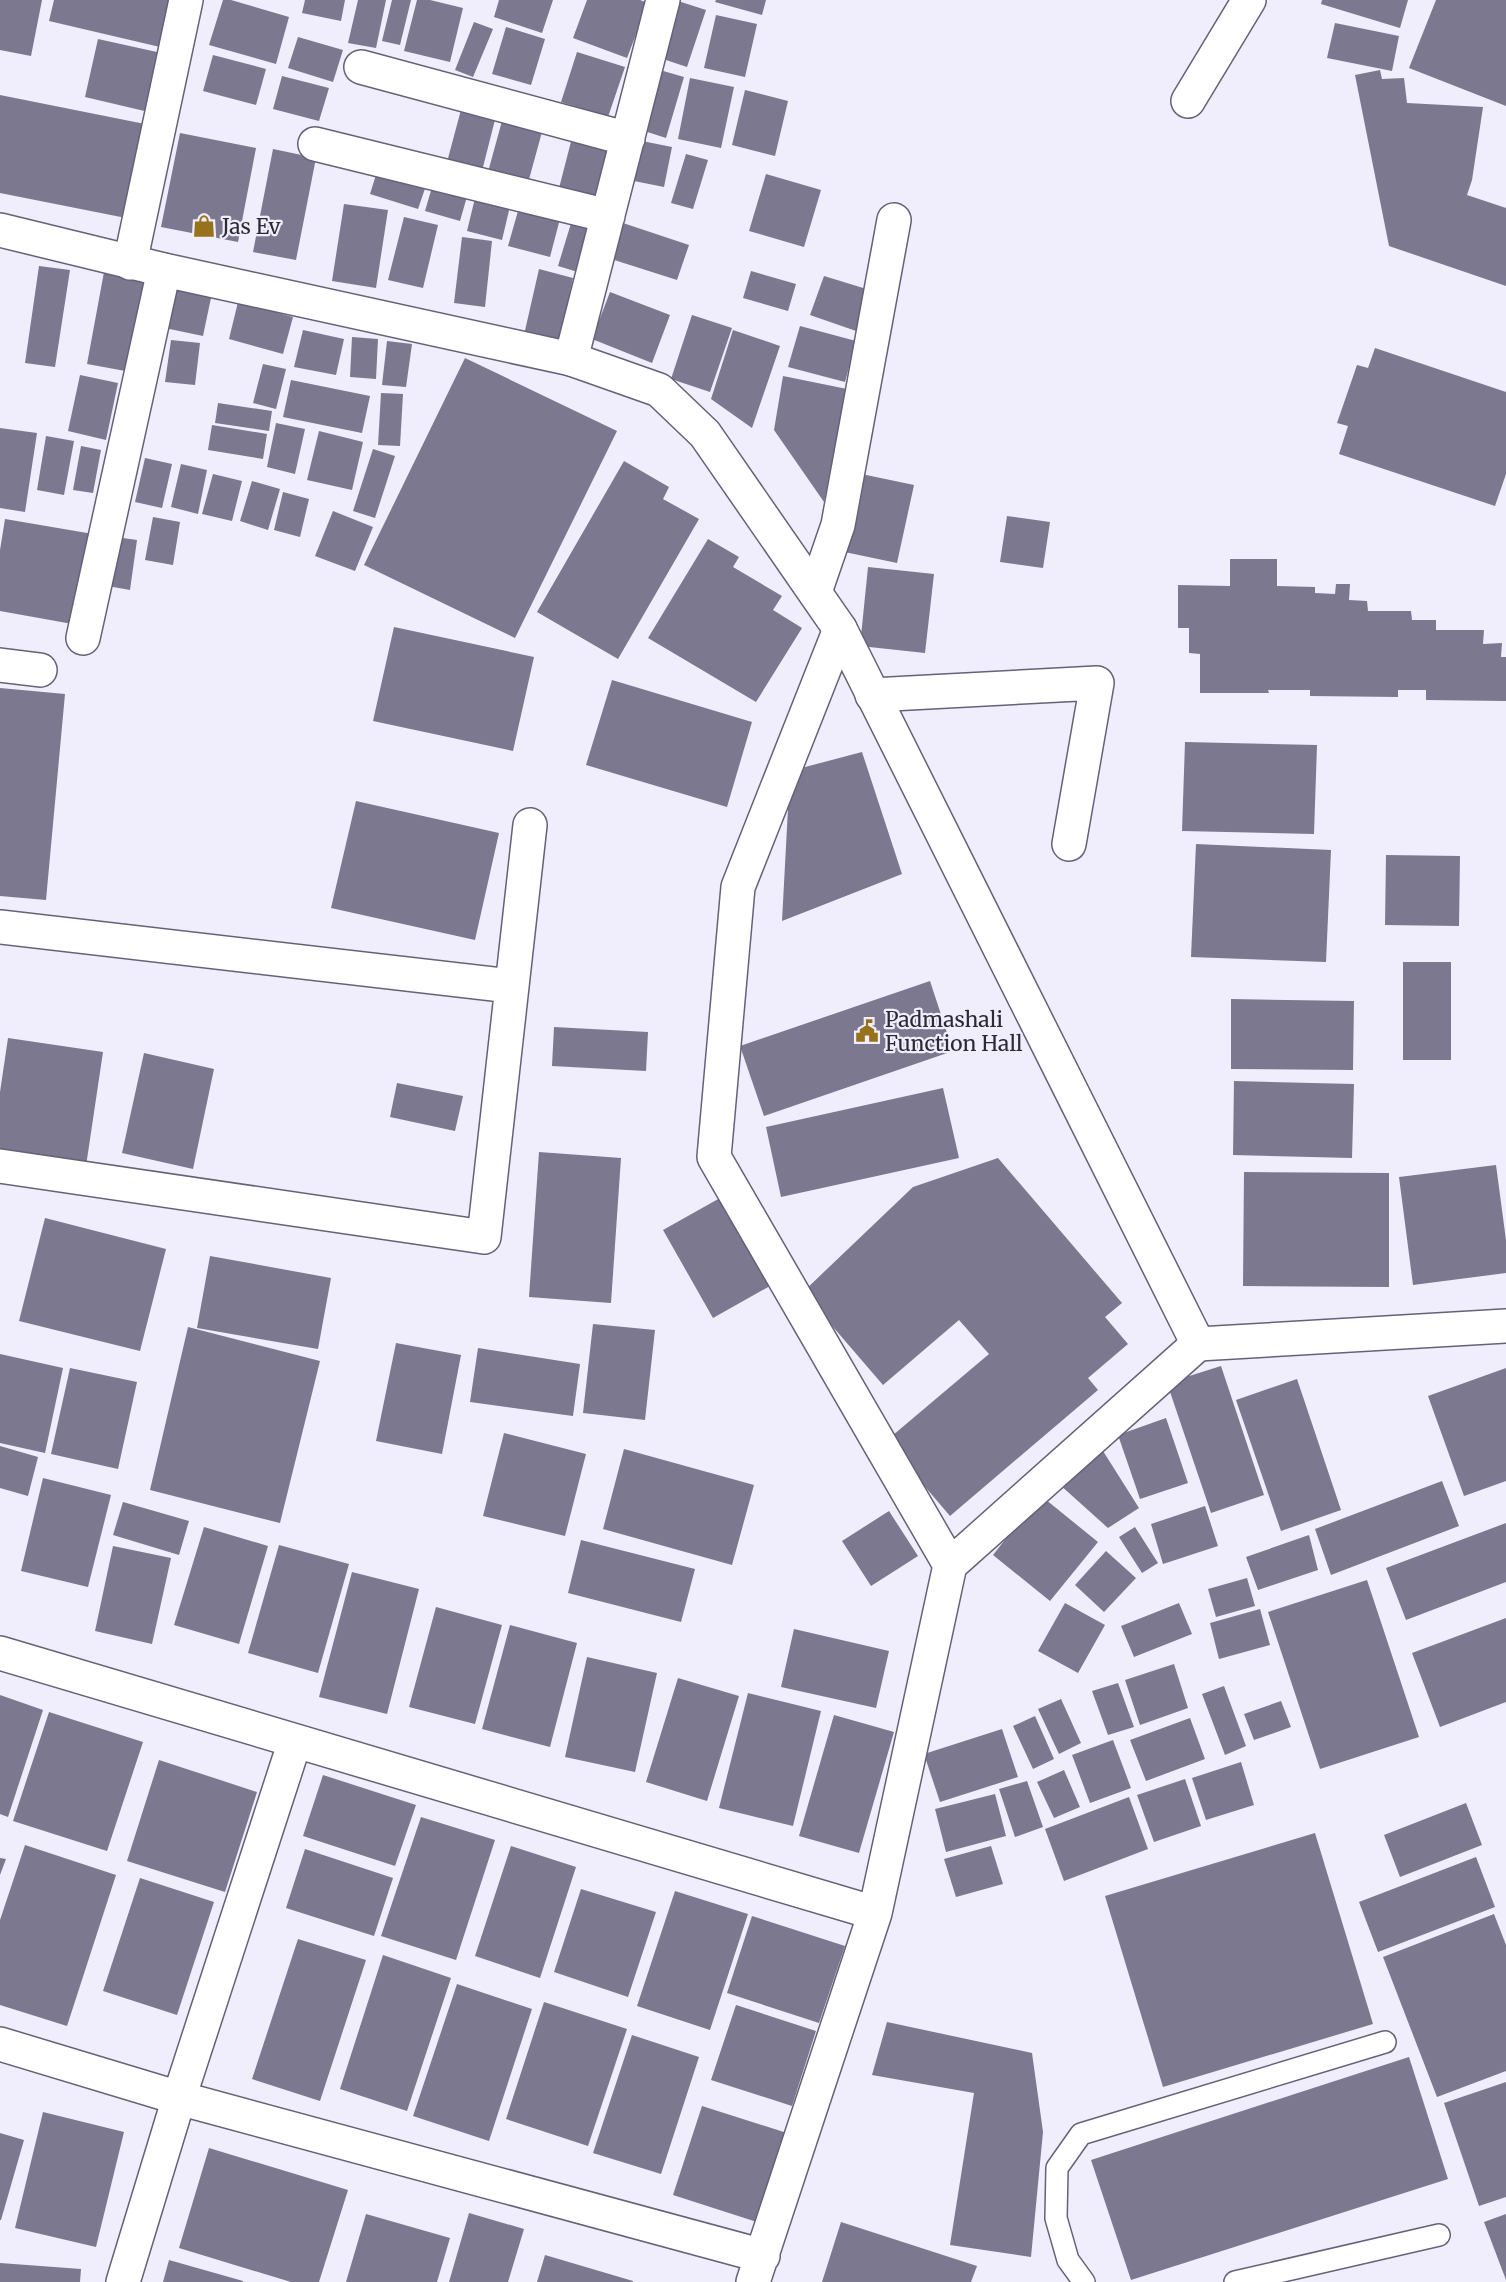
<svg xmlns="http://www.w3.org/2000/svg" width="1506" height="2282" viewBox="0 0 1506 2282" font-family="Merriweather,serif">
  <rect width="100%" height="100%" fill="#f0edfd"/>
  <path fill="#7c788f" d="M0 0H42L31 56 0 50Z
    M54 0H171L160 47 49 21Z
    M223 0H231L289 17 276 64 209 45Z
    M305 0H345L341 21 302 13Z
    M358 0H386L376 48 348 43Z
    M392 0H411L400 45 382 41Z
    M417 0H430L463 8 450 62 404 51Z
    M499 0H553L542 33 494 17Z
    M587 0H640L648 3 627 58 573 38Z
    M675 0 706 10 687 67 657 57Z
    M716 0H766L762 15 715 2Z
    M1322 0H1408L1400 28 1321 4Z
    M1436 0H1506V106L1409 68Z
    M716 15 757 24 745 77 704 68Z
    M474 22 493 29 473 77 455 70Z
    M1335 23 1399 36 1392 71 1327 58Z
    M506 27 545 39 531 85 492 74Z
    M298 37 343 50 333 82 288 68Z
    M98 39 166 54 153 113 85 97Z
    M577 52 625 67 608 117 561 102Z
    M213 55 266 69 256 105 203 91Z
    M653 68 684 77 666 138 635 128Z
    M1380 70 1382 79 1404 78 1407 103 1483 107 1472 180 1467 195 1506 208V286L1389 246 1355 75Z
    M282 76 329 88 319 121 273 109Z
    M690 78 734 87 721 148 678 139Z
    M745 90 788 101 775 156 732 145Z
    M0 95 145 124 126 218 0 193Z
    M465 95 499 104 482 171 447 162Z
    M505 110 545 121 528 183 488 172Z
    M574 130 614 141 597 207 557 196Z
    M180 133 256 148 238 242 161 227Z
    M642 141 672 147 664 187 634 181Z
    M273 149 316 158 296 260 253 252Z
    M686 154 708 160 693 209 671 203Z
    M380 162 429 177 418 209 370 194Z
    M766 174 821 190 804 247 749 231Z
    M435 177 470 186 460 221 425 211Z
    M476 194 511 202 502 240 467 231Z
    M344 204 388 210 376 288 332 281Z
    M520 204 561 215 550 257 508 246Z
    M404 217 438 225 423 288 388 280Z
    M572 220 594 227 581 273 558 266Z
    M620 222 689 245 677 280 608 258Z
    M462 237 492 241 485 307 454 303Z
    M39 266 70 270 55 367 25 363Z
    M539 269 573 278 559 343 524 335Z
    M751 271 796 284 788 311 743 298Z
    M104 272 148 280 131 372 87 364Z
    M824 276 873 291 859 332 810 315Z
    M168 284 212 293 203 336 160 327Z
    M610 292 670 315 652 363 592 339Z
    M238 302 293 317 283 354 229 339Z
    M692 315 732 328 710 392 671 379Z
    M800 326 856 341 845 382 788 367Z
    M303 330 344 339 336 375 294 367Z
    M733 330 780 346 752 428 711 399Z
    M352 337 378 339 376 379 350 377Z
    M171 340 200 343 195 385 165 382Z
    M387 341 412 344 406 387 382 385Z
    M1375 348 1506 392V474L1495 506 1339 454 1348 426 1337 423 1357 365 1368 368Z
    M465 358 617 431 515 638 364 565Z
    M263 364 286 369 276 409 253 403Z
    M80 375 118 383 106 440 68 431Z
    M783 376 847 389 824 502 774 430Z
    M291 380 370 396 362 433 283 417Z
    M381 393 403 394 400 446 378 445Z
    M218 403 272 411 269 431 215 423Z
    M276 423 305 429 295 474 267 467Z
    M212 425 267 434 263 459 208 450Z
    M0 428 37 433 25 512 0 508Z
    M319 431 363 442 352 490 307 480Z
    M46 436 74 441 64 495 37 490Z
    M81 446 101 450 93 493 73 490Z
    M373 449 395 456 375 518 353 511Z
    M145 458 172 464 162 508 135 502Z
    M624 461 669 487 663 499 699 519 618 659 537 612Z
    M181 464 207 470 198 514 171 507Z
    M852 472 914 485 897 563 835 550Z
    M213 474 242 481 232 521 202 514Z
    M252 481 280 489 268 530 240 521Z
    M283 492 309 499 300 537 274 530Z
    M333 511 373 527 355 571 315 556Z
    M1007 516 1050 522 1043 568 1000 562Z
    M153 517 180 522 173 565 145 560Z
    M5 519 93 534 78 625 0 611V550Z
    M109 536 137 540 130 590 102 585Z
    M708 539 739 557 733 567 782 596 773 610 802 628 756 702 648 638Z
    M1230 559H1277V586L1315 587V593L1335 594 1336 584H1350L1349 600 1367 601 1368 611H1411L1412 620H1436V630H1484L1483 644 1502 643 1501 657H1506V701L1426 700V690H1398V697L1310 696V690H1268L1269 693H1200V654L1189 653V628H1178V585L1230 586Z
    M868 567 934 574 925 653 860 646Z
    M394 627 534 657 513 751 373 721Z
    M612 680 752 722 727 807 586 765Z
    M0 688 65 694 46 900 0 896Z
    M1185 742 1317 745 1314 834 1182 831Z
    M862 752 902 874 782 921 790 771Z
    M356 801 499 833 475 940 331 908Z
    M1196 844 1331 850 1326 962 1191 957Z
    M1386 855 1460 856 1459 926 1385 925Z
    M1403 962H1451V1060H1403Z
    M930 981 953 1051 764 1116 740 1046Z
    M1231 999 1354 1001 1353 1070 1231 1069Z
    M554 1027 648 1032 646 1071 552 1066Z
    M8 1038 103 1052 86 1166 0 1153V1092Z
    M144 1053 214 1069 193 1169 122 1153Z
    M1234 1081 1354 1084 1352 1158 1233 1155Z
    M397 1083 463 1096 455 1131 390 1117Z
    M943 1088 959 1158 781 1197 766 1127Z
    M539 1152 621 1158 611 1303 529 1297Z
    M998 1158 1122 1303 1105 1317 1128 1344 1088 1378 1098 1390 950 1516 886 1441 989 1354 959 1320 883 1385 803 1292 913 1187Z
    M1496 1165 1506 1240V1273L1413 1285 1399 1177Z
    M1244 1172 1389 1173V1287L1243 1286Z
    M720 1198 770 1286 713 1318 663 1230Z
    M45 1218 166 1249 140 1351 19 1321Z
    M210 1256 331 1278 318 1349 197 1328Z
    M593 1324 655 1330 645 1420 583 1413Z
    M188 1327 320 1361 280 1523 150 1490Z
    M396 1343 461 1355 442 1454 376 1441Z
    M478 1348 580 1364 573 1416 470 1402Z
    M0 1354 63 1368 45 1453 0 1443Z
    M1221 1366 1264 1495 1211 1513 1167 1383Z
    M70 1368 137 1382 118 1469 51 1454Z
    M1506 1368V1481L1464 1496 1428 1396Z
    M1297 1379 1341 1510 1281 1531 1236 1400Z
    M1166 1418 1188 1483 1140 1499 1118 1435Z
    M504 1433 586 1454 565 1536 483 1516Z
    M0 1446 38 1457 28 1496 0 1488Z
    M624 1449 754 1485 732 1565 603 1529Z
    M1103 1451 1139 1508 1108 1528 1059 1484Z
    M43 1478 111 1495 88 1587 21 1571Z
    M1442 1481 1459 1526 1331 1575 1315 1529Z
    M1040 1495 1098 1542 1050 1601 993 1555Z
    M123 1502 189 1521 179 1555 113 1535Z
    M1205 1506 1218 1546 1163 1564 1151 1524Z
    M889 1511 918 1556 871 1586 842 1541Z
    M1506 1523V1582L1406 1620 1386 1568Z
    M204 1527 268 1546 239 1644 174 1625Z
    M1135 1527 1158 1563 1142 1573 1119 1537Z
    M1309 1535 1318 1570 1258 1590 1246 1557Z
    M581 1540 695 1569 681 1622 568 1593Z
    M279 1545 349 1564 318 1673 248 1653Z
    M113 1546 171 1558 152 1644 95 1631Z
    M1106 1551 1136 1578 1104 1612 1075 1585Z
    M352 1572 419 1589 387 1714 319 1697Z
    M1247 1578 1255 1606 1216 1617 1208 1589Z
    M1367 1580 1419 1737 1320 1769 1268 1612Z
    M1065 1603 1105 1625 1078 1673 1038 1651Z
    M1179 1603 1192 1634 1134 1657 1121 1626Z
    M436 1607 502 1625 475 1724 409 1707Z
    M1260 1609 1270 1645 1219 1659 1210 1623Z
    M1506 1618V1702L1440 1727 1412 1653Z
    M510 1625 577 1643 550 1747 482 1729Z
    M794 1629 889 1651 876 1708 781 1687Z
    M587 1657 657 1673 635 1772 565 1757Z
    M1174 1664 1188 1708 1140 1725 1125 1680Z
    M678 1678 739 1696 707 1801 646 1782Z
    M1118 1683 1134 1727 1108 1735 1092 1691Z
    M1224 1686 1246 1746 1225 1755 1202 1694Z
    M748 1693 821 1711 793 1826 719 1808Z
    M0 1695 43 1710 8 1817 0 1814Z
    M1061 1699 1081 1743 1059 1754 1038 1709Z
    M1281 1701 1291 1727 1254 1740 1244 1714Z
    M49 1712 143 1742 107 1851 13 1821Z
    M834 1715 894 1732 859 1853 799 1836Z
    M1035 1716 1054 1759 1033 1769 1013 1726Z
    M1190 1718 1205 1759 1146 1781 1130 1740Z
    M1002 1729 1018 1777 940 1802 924 1754Z
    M1113 1740 1131 1788 1090 1803 1072 1755Z
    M159 1760 257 1792 225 1892 127 1861Z
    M1241 1762 1254 1805 1206 1820 1192 1778Z
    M1064 1770 1080 1807 1054 1818 1037 1782Z
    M323 1775 416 1805 395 1866 303 1836Z
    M1185 1779 1201 1826 1154 1842 1137 1795Z
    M1027 1781 1043 1827 1015 1837 999 1789Z
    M995 1794 1006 1836 946 1852 935 1809Z
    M1129 1797 1148 1849 1064 1881 1045 1829Z
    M1466 1803 1482 1845 1400 1877 1384 1835Z
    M421 1817 495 1840 456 1960 381 1936Z
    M1315 1833 1373 2024 1163 2087 1105 1896Z
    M25 1845 116 1875 67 2026 0 2005V1920Z
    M511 1846 576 1867 540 1978 475 1956Z
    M991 1846 1003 1884 956 1897 944 1859Z
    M305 1849 393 1878 374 1936 286 1908Z
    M1476 1857 1495 1907 1378 1952 1359 1902Z
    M0 1858 6 1859 0 1875Z
    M140 1878 214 1902 177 2015 103 1991Z
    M581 1889 656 1912 628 1997 554 1972Z
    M675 1891 748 1914 710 2030 637 2006Z
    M1494 1914 1506 1945V2071L1437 2097 1383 1957Z
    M752 1916 845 1946 819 2023 727 1993Z
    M298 1939 366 1960 320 2101 252 2079Z
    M383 1955 451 1978 407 2111 340 2089Z
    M457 1984 532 2009 489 2141 413 2116Z
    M544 2002 627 2029 588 2146 506 2119Z
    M736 2005 816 2031 792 2106 711 2080Z
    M887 2022 1032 2053 1043 2132 1031 2257 950 2245 974 2093 872 2075Z
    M632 2035 699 2057 661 2174 593 2153Z
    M1409 2057 1448 2179 1131 2280 1091 2160Z
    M1506 2082V2197L1479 2206 1444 2103Z
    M702 2106 790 2134 760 2223 673 2195Z
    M43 2112 124 2132 96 2247 15 2228Z
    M0 2133 24 2140 1 2220H0Z
    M209 2148 348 2190 319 2282H291L179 2248Z
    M469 2213 524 2229 508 2282H449Z
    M366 2214 450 2238 437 2282H346Z
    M1506 2214V2280L1484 2222Z
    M841 2222 977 2266 971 2282H822Z
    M545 2255 633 2281V2282H537Z
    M169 2260 243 2281V2282H163Z
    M0 2263 81 2269 80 2282H0Z"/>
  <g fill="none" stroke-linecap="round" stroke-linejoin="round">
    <g stroke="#666178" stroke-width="24">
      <path id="lane" d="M1084 2282 1068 2260 1056 2218 1057 2168 1081 2134 1385 2042
        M1235 2282 1439 2235"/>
    </g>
    <g stroke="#666178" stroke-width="36">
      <path id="street" d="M361 67 628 139
        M1188 101 1249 0
        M315 144 608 216
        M130 263 186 0
        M571 359 663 0
        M815 592 838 525 894 220
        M840 629 738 887 714 1157 950 1565
        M83 638 164 270
        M0 665 40 670
        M872 695 1097 683 1069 844
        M0 927 511 986
        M0 1166 484 1237 530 825
        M0 1653 875 1913
        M0 2044 179 2098 763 2256
        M123 2282 179 2098 295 1741
        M753 2282 875 1913 950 1565 1198 1344"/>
    </g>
    <g stroke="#666178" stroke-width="36">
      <path id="secondary" d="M0 230 164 270 571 359 659 390 705 434 840 629 1198 1344 1506 1326"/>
    </g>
    <use href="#lane" stroke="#fff" stroke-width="21"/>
    <use href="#street" stroke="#fff" stroke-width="33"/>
    <use href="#secondary" stroke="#fff" stroke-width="33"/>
  </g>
  <defs>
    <g id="shop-bare" transform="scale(1.8)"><path d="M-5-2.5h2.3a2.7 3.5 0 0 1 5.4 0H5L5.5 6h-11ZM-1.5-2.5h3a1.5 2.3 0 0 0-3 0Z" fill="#97721c" stroke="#f0edfd" stroke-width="2.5" paint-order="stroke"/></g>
    <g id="civic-bare" transform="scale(1.8)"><path d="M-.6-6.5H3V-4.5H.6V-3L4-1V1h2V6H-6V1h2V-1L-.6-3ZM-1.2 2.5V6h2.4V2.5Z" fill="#97721c" stroke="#f0edfd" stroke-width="2.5" paint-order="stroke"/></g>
  </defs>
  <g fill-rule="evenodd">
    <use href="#shop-bare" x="204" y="226"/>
    <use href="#civic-bare" x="867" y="1031"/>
  </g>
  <g text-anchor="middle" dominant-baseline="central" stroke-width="4.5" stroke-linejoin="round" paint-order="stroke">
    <g font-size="21" fill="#2b2933" stroke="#f0edfd" text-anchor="start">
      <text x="222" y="226">Jas Ev</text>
      <text x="885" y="1019">Padmashali<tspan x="885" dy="24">Function Hall</tspan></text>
    </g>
  </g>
</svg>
